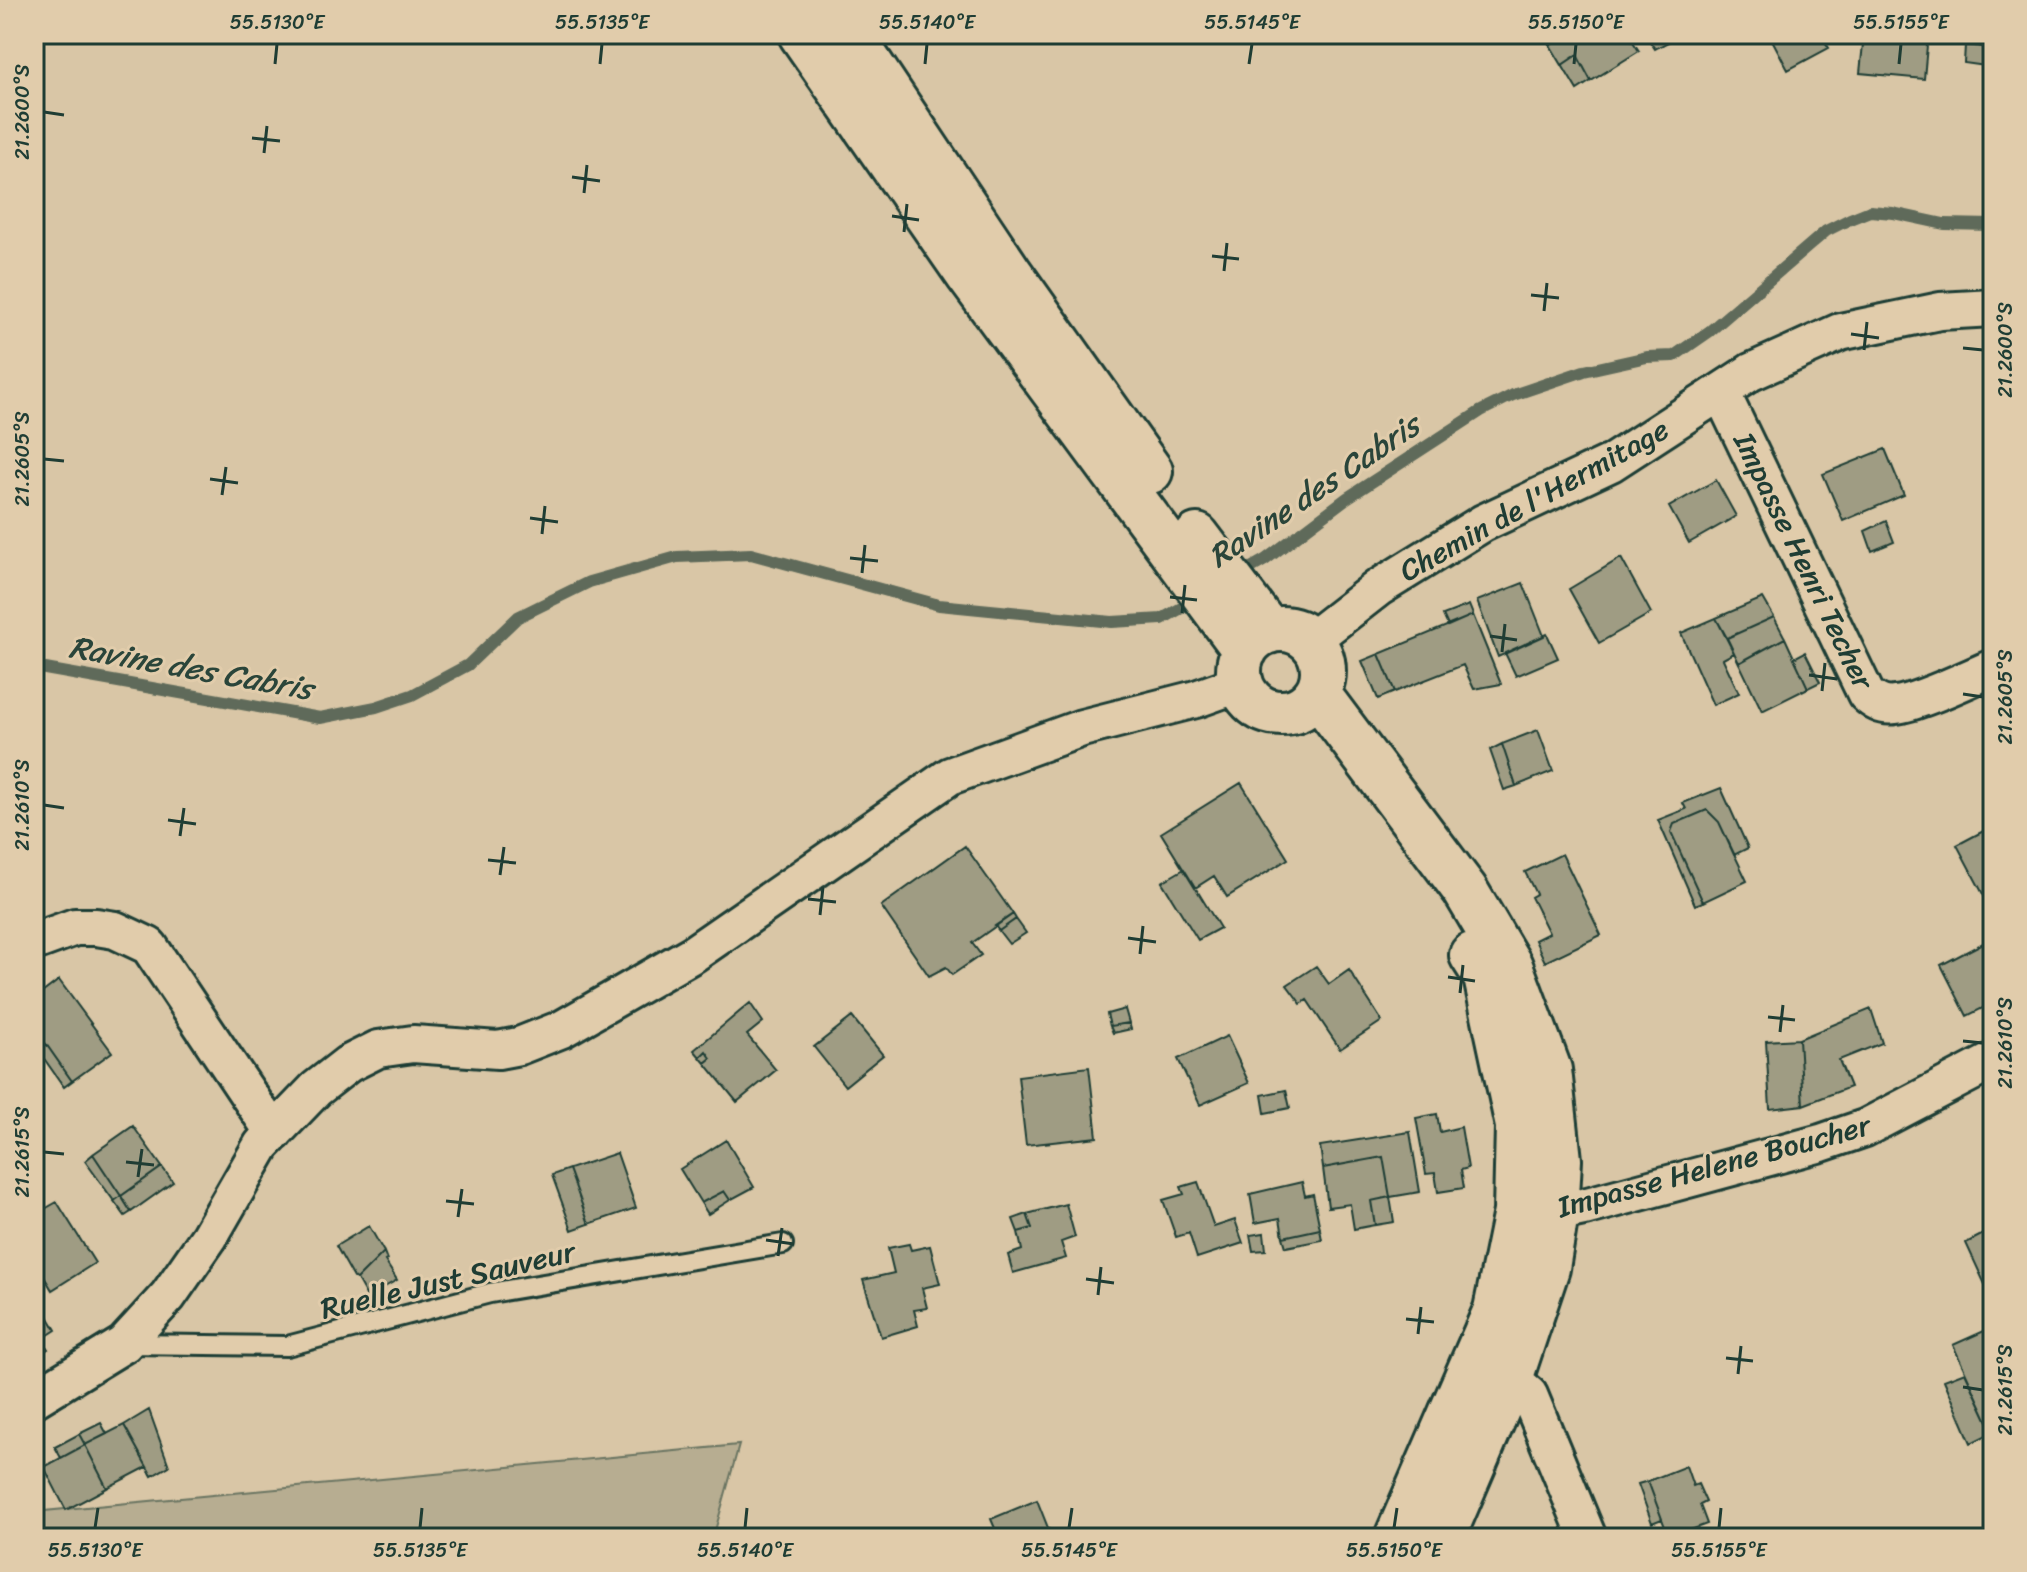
<svg xmlns="http://www.w3.org/2000/svg" width="2027" height="1572" viewBox="0 0 2027 1572" font-family="Sriracha,sans-serif">
  <rect width="100%" height="100%" fill="#d9c6a6"/>
  <filter id="ink" filterUnits="userSpaceOnUse"><feTurbulence type="fractalNoise" baseFrequency=".0125" numOctaves="2"/><feDisplacementMap in="SourceGraphic" scale="16" xChannelSelector="R" yChannelSelector="G"/><feConvolveMatrix kernelMatrix="1 2 1 2 8 2 1 2 1" color-interpolation-filters="sRGB"/></filter>
  <g filter="url(#ink)">
    <path fill="#b7ad91" stroke="#6b7562" stroke-width="2" d="M739 1445 713 1538H34V1512Z"/>
    <g fill="none" stroke-linecap="round" stroke-linejoin="round">
      <path stroke="#5e6b5a" stroke-width="12" d="M1235 577 1265 560 1347 498 1481 411 1513 395 1584 371 1647 357 1674 356 1710 331 1826 231 1850 219 1870 211 1893 213 1944 224 1993 225
        M34 667 320 718 376 707 412 695 468 665 518 617 589 582 677 557 751 554 939 605 1112 622 1162 619 1199 598"/>
    </g>
    <path fill="#9f9c83" stroke="#1f3d34" stroke-width="2" d="M1543 34H1567L1550 45Z
      M1567 34H1628L1639 51 1591 81 1577 55 1562 65 1550 45Z
      M1645 34H1668L1672 40 1655 49Z
      M1769 34H1820L1829 48 1788 70Z
      M1864 34H1928L1924 79 1860 73Z
      M1967 34H1993V48L1965 45Z
      M1965 45 1993 48V67L1964 63Z
      M1577 55 1591 81 1577 90 1562 65Z
      M1885 449 1904 495 1843 521 1823 474Z
      M1716 480 1736 516 1689 543 1669 507Z
      M1886 521 1894 542 1872 551 1865 531Z
      M1621 558 1651 613 1599 643 1569 589Z
      M1523 583 1544 636 1498 657 1477 601Z
      M1763 598 1774 617 1727 638 1716 618Z
      M1469 605 1473 615 1448 626 1443 615Z
      M1473 615 1501 684 1474 689 1463 665 1395 692 1379 654Z
      M1774 617 1785 638 1739 663 1727 638Z
      M1716 618 1734 653 1723 659 1739 693 1713 705 1681 633Z
      M1547 634 1558 658 1516 676 1505 653Z
      M1785 638 1808 688 1762 711 1739 663Z
      M1805 652 1820 682 1808 688 1794 658Z
      M1379 654 1395 692 1378 699 1362 661Z
      M1538 730 1553 771 1516 786 1502 744Z
      M1502 744 1516 786 1504 790 1490 750Z
      M1241 783 1288 859 1227 897 1214 876 1195 888 1161 833Z
      M1721 788 1748 848 1734 855 1719 822 1707 810 1674 824 1671 832 1703 902 1695 905 1658 820 1686 809 1683 803Z
      M1707 810 1719 822 1747 881 1703 902 1671 832 1674 824Z
      M1993 826V892L1984 896 1957 845Z
      M965 846 1013 914 972 943 981 955 952 975 946 967 929 976 881 906Z
      M1562 854 1601 935 1545 962 1535 940 1549 933 1531 897 1536 894 1525 872Z
      M1184 869 1220 928 1198 940 1162 882Z
      M1013 914 1016 919 999 931 995 926Z
      M1016 919 1026 933 1009 944 999 931Z
      M1993 938V1003L1967 1016 1941 965Z
      M1316 966 1329 984 1349 970 1382 1021 1340 1049 1307 1000 1301 1004 1287 985Z
      M59 980 112 1052 72 1081 46 1044 38 1050 34 1045V999Z
      M750 1003 763 1022 747 1035 776 1070 737 1102 705 1063 711 1058 706 1051 700 1057 694 1050Z
      M1125 1009 1129 1023 1110 1026 1107 1014Z
      M1871 1009 1882 1043 1839 1060 1850 1087 1803 1105 1799 1039Z
      M852 1017 883 1055 845 1086 814 1047Z
      M1129 1023 1131 1029 1113 1033 1110 1026Z
      M1227 1036 1249 1083 1200 1105 1178 1059Z
      M1799 1039 1803 1105 1770 1109 1766 1041Z
      M46 1044 72 1081 64 1087 38 1050Z
      M706 1051 711 1058 705 1063 700 1057Z
      M1089 1067 1097 1137 1026 1145 1018 1076Z
      M1286 1090 1290 1108 1265 1113 1262 1095Z
      M1437 1114 1440 1132 1461 1127 1468 1168 1461 1170 1464 1188 1438 1192 1435 1173 1426 1174 1416 1118Z
      M133 1126 162 1167 121 1196 93 1154Z
      M1410 1132 1420 1192 1390 1197 1383 1157 1323 1168 1320 1146Z
      M726 1140 754 1187 730 1200 724 1191 701 1203 680 1169Z
      M617 1153 636 1208 589 1224 569 1169Z
      M93 1154 121 1196 114 1201 85 1161Z
      M1383 1157 1390 1197 1371 1201 1375 1225 1354 1229 1350 1204 1328 1207 1323 1168Z
      M162 1167 173 1182 131 1212 121 1196Z
      M569 1169 589 1224 572 1230 552 1175Z
      M1198 1182 1214 1227 1235 1220 1243 1243 1197 1258 1189 1233 1176 1237 1163 1200 1184 1194 1181 1187Z
      M1302 1182 1305 1196 1313 1194 1320 1229 1283 1237 1280 1218 1255 1223 1250 1194Z
      M724 1191 730 1200 708 1214 701 1203Z
      M121 1196 131 1212 125 1216 114 1201Z
      M1390 1197 1394 1222 1375 1225 1371 1201Z
      M57 1202 95 1263 52 1290 34 1260V1215Z
      M1066 1204 1075 1237 1061 1242 1066 1258 1013 1273 1008 1255 1022 1250 1018 1232 1032 1228 1027 1214Z
      M1027 1214 1032 1228 1018 1232 1013 1219Z
      M369 1226 384 1252 357 1279 354 1278 336 1246Z
      M1320 1229 1322 1240 1286 1247 1283 1237Z
      M1993 1229V1292L1989 1293 1966 1243Z
      M1264 1233 1266 1250 1253 1251 1250 1235Z
      M909 1244 911 1250 930 1246 940 1284 922 1288 927 1308 914 1310 918 1326 881 1337 863 1280 894 1273 888 1248Z
      M384 1252 387 1260 385 1261 397 1280 367 1297 357 1279Z
      M34 1292 56 1330 42 1339 34 1328Z
      M1993 1327V1432L1953 1345Z
      M34 1328 48 1349 34 1358Z
      M1965 1372 1993 1432 1971 1443 1944 1380Z
      M149 1410 169 1466 152 1476 124 1425Z
      M101 1423 107 1434 85 1445 79 1434Z
      M124 1425 147 1467 107 1488 85 1445Z
      M79 1434 85 1445 61 1458 55 1447Z
      M85 1445 107 1488 66 1510 44 1467Z
      M1686 1466 1693 1486 1698 1484 1706 1502 1700 1505 1707 1524 1669 1538 1648 1481Z
      M1648 1481 1662 1519 1652 1523 1638 1484Z
      M1037 1500 1052 1538H999L991 1519Z"/>
    <g fill="none" stroke-linecap="round" stroke-linejoin="round">
      <g stroke="#1f3d34" stroke-width="24">
        <path id="lane" d="M127 1344 287 1346 490 1293 783 1244"/>
      </g>
      <g stroke="#1f3d34" stroke-width="42">
        <path id="street" d="M1721 392 1866 694C1874 702 1884 707 1895 705 1918 703 1969 678 1993 668
          M1310 641 1378 588 1483 523 1611 463 1751 372 1840 332 1940 311 1993 308
          M34 942 75 927H96L115 930 149 946 274 1133
          M1530 1212 1556 1213 1584 1207 1821 1143 1865 1128 1993 1061
          M1487 1370 1510 1379 1529 1395 1588 1538
          M34 1399 124 1344 168 1296 209 1237 262 1145 316 1089 348 1064 378 1049 413 1044 498 1050 519 1046 562 1029 693 954 950 776 1082 728 1196 699 1241 683"/>
      </g>
      <g stroke="#1f3d34" stroke-width="50">
        <path id="secondary" d="M801 34 969 276 1245 650
          M850 34 1009 272 1150 471
          M1197 536 1269 631
          M1239 671a42 42 0 1 1 84 0a42 42 0 1 1-84 0Z
          M1317 693 1465 890 1510 966 1549 1070 1559 1160 1556 1213 1547 1268 1510 1379 1442 1538
          M1397 1538 1496 1310 1516 1212 1518 1126 1486 977 1472 955"/>
      </g>
      <use href="#lane" stroke="#e1ccab" stroke-width="18"/>
      <use href="#street" stroke="#e1ccab" stroke-width="36"/>
      <use href="#secondary" stroke="#e1ccab" stroke-width="44"/>
    </g>
  </g>
  <path fill="none" stroke="#1f3d34" stroke-width="3" d="M275 64 277 44M600 64 602 44M925 64 927 44M1249 64 1252 44M1574 64 1576 44M1899 64 1901 44M44 112 64 115M252 138 280 141M264 153 267 126M572 177 600 181M584 193 587 165M892 216 919 220M904 232 907 204M1212 256 1239 259M1224 271 1227 243M1531 295 1559 298M1544 311 1547 283M1851 334 1879 338M1963 348 1983 350M1864 350 1867 322M44 459 64 461M210 479 238 483M222 495 226 467M530 518 558 522M542 534 545 506M850 558 878 561M862 573 865 545M1170 597 1197 600M1182 613 1185 585M1490 636 1517 640M1502 652 1505 624M1809 675 1837 679M1822 691 1825 663M1963 694 1983 697M44 805 64 808M168 820 196 824M180 836 184 808M488 860 516 863M500 875 504 847M808 899 836 902M820 915 823 887M1128 938 1156 942M1140 954 1143 926M1448 977 1475 981M1460 993 1463 965M1768 1017 1795 1020M1780 1032 1783 1005M1963 1041 1983 1043M44 1152 64 1154M126 1162 154 1165M138 1177 142 1149M446 1201 474 1204M458 1217 462 1189M766 1240 794 1244M778 1256 782 1228M1086 1279 1114 1283M1098 1295 1101 1267M1406 1319 1434 1322M1418 1334 1421 1307M1726 1358 1753 1361M1738 1374 1741 1346M1963 1387 1983 1390M95 1528 98 1508M420 1528 422 1508M745 1528 747 1508M1069 1528 1072 1508M1394 1528 1397 1508M1719 1528 1721 1508"/>
  <g text-anchor="middle" dominant-baseline="central" stroke-width="6" stroke-linejoin="round" paint-order="stroke">
    <g font-size="30" fill="#1f3d34" stroke="#e1ccab">
      <text transform="translate(1534 500) rotate(-29)">Chemin de l'Hermitage</text>
      <text transform="translate(1804 561) rotate(64)">Impasse Henri Techer</text>
      <text transform="translate(1714 1166) rotate(-15)">Impasse Helene Boucher</text>
      <text transform="translate(448 1280) rotate(-13)">Ruelle Just Sauveur</text>
    </g>
    <g font-size="32" font-style="italic" fill="#2a453a" stroke="#e1ccab">
      <text transform="translate(1314 491) rotate(-34)">Ravine des Cabris</text>
      <text transform="translate(191 668) rotate(10)">Ravine des Cabris</text>
    </g>
  </g>
  <rect width="2027" height="1572" fill="none" stroke="#e1ccab" stroke-width="88"/>
  <rect x="44" y="44" width="1939" height="1484" fill="none" stroke="#1f3d34" stroke-width="3"/>
  <g font-size="20" text-anchor="middle" fill="#1f3d34">
    <text x="277" y="29">55.5130°E</text>
    <text x="602" y="29">55.5135°E</text>
    <text x="927" y="29">55.5140°E</text>
    <text x="1252" y="29">55.5145°E</text>
    <text x="1576" y="29">55.5150°E</text>
    <text x="1901" y="29">55.5155°E</text>
    <text transform="translate(22 112) rotate(-90)" y="7">21.2600°S</text>
    <text transform="translate(2005 350) rotate(-90)" y="7">21.2600°S</text>
    <text transform="translate(22 459) rotate(-90)" y="7">21.2605°S</text>
    <text transform="translate(2005 697) rotate(-90)" y="7">21.2605°S</text>
    <text transform="translate(22 805) rotate(-90)" y="7">21.2610°S</text>
    <text transform="translate(2005 1043) rotate(-90)" y="7">21.2610°S</text>
    <text transform="translate(22 1152) rotate(-90)" y="7">21.2615°S</text>
    <text transform="translate(2005 1390) rotate(-90)" y="7">21.2615°S</text>
    <text x="95" y="1557">55.5130°E</text>
    <text x="420" y="1557">55.5135°E</text>
    <text x="745" y="1557">55.5140°E</text>
    <text x="1069" y="1557">55.5145°E</text>
    <text x="1394" y="1557">55.5150°E</text>
    <text x="1719" y="1557">55.5155°E</text>
  </g>
</svg>
